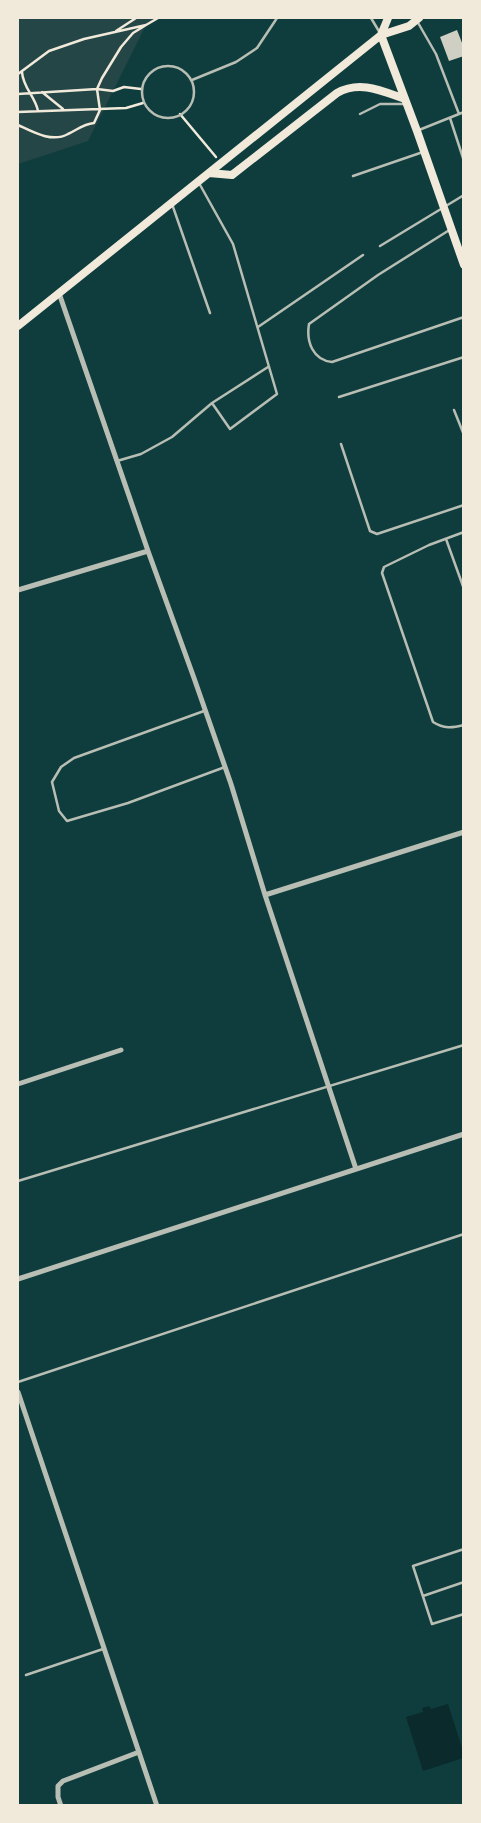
<svg xmlns="http://www.w3.org/2000/svg" width="481" height="1823" viewBox="0 0 481 1823" font-family="Mulish,sans-serif">
  <rect width="100%" height="100%" fill="#0f3d3e"/>
  <path fill="#244646" d="M18 18H157L146 25 88 141 18 164Z"/>
  <path fill="#0a2a2b" d="M448 1704 463 1751V1758L423 1771 406 1717 423 1712 422 1708 429 1706 431 1709Z"/>
  <path fill="#cfcfc3" d="M457 30 464 48V56L449 61 440 37Z"/>
  <g fill="none" stroke-linecap="round" stroke-linejoin="round">
    <path stroke="#f1e9da" stroke-width="2.5" d="M116 31 136 18
      M22 72C23 88 35 96 38 111
      M18 74 49 51 84 39 146 25 158 18
      M42 92 63 109
      M18 94 97 89 113 91 124 87 141 89
      M18 112 126 108 143 103
      M180 114 216 157
      M18 125C33 132 52 143 68 134 77 130 83 124 94 123L100 110 97 89 102 78 121 47 133 33 146 25"/>
    <path stroke="#b8beb3" stroke-width="2.5" d="M371 18 380 33
      M417 21 436 54 459 114
      M142 92a26 26 0 1 1 52 0a26 26 0 1 1-52 0Z
      M192 80 236 62 257 48 277 18
      M360 114 380 104H405
      M450 118 464 161
      M419 130 464 112
      M353 176 423 152
      M199 183 233 244 277 394 230 429 212 403 268 367
      M172 204 210 313
      M451 229 378 275 309 324C306 342 313 360 332 362L464 317
      M380 246 464 195
      M258 327 363 255
      M339 397 464 357
      M454 410 464 435
      M341 444 370 531 377 534 464 505
      M117 461 141 454 172 437 212 403
      M464 532 429 545 384 567 382 573 433 722C444 729 452 728 464 725
      M446 539 464 589
      M204 711 74 758 61 767 52 782 59 811 67 821 128 803 225 767
      M18 1181 464 1045
      M18 1382 464 1234
      M464 1549 413 1566 432 1624 464 1614
      M423 1596 464 1582
      M26 1675 103 1649"/>
    <path stroke="#b8beb3" stroke-width="5" d="M59 293 148 551 194 678 231 784 265 895 356 1169
      M18 590 148 551
      M265 895 464 832
      M18 1084 121 1050
      M18 1279 464 1134
      M18 1392 157 1806
      M61 1806 58 1797V1786L63 1781 139 1752"/>
    <path stroke="#f1e9da" stroke-width="8" d="M381 35 417 131 464 265
      M381 35 388 18
      M209 173 232 175 337 93C360 80 382 91 405 99
      M18 326 381 35 409 26 419 18"/>
  </g>
  <rect width="481" height="1823" fill="none" stroke="#f1e9da" stroke-width="38"/>
</svg>
